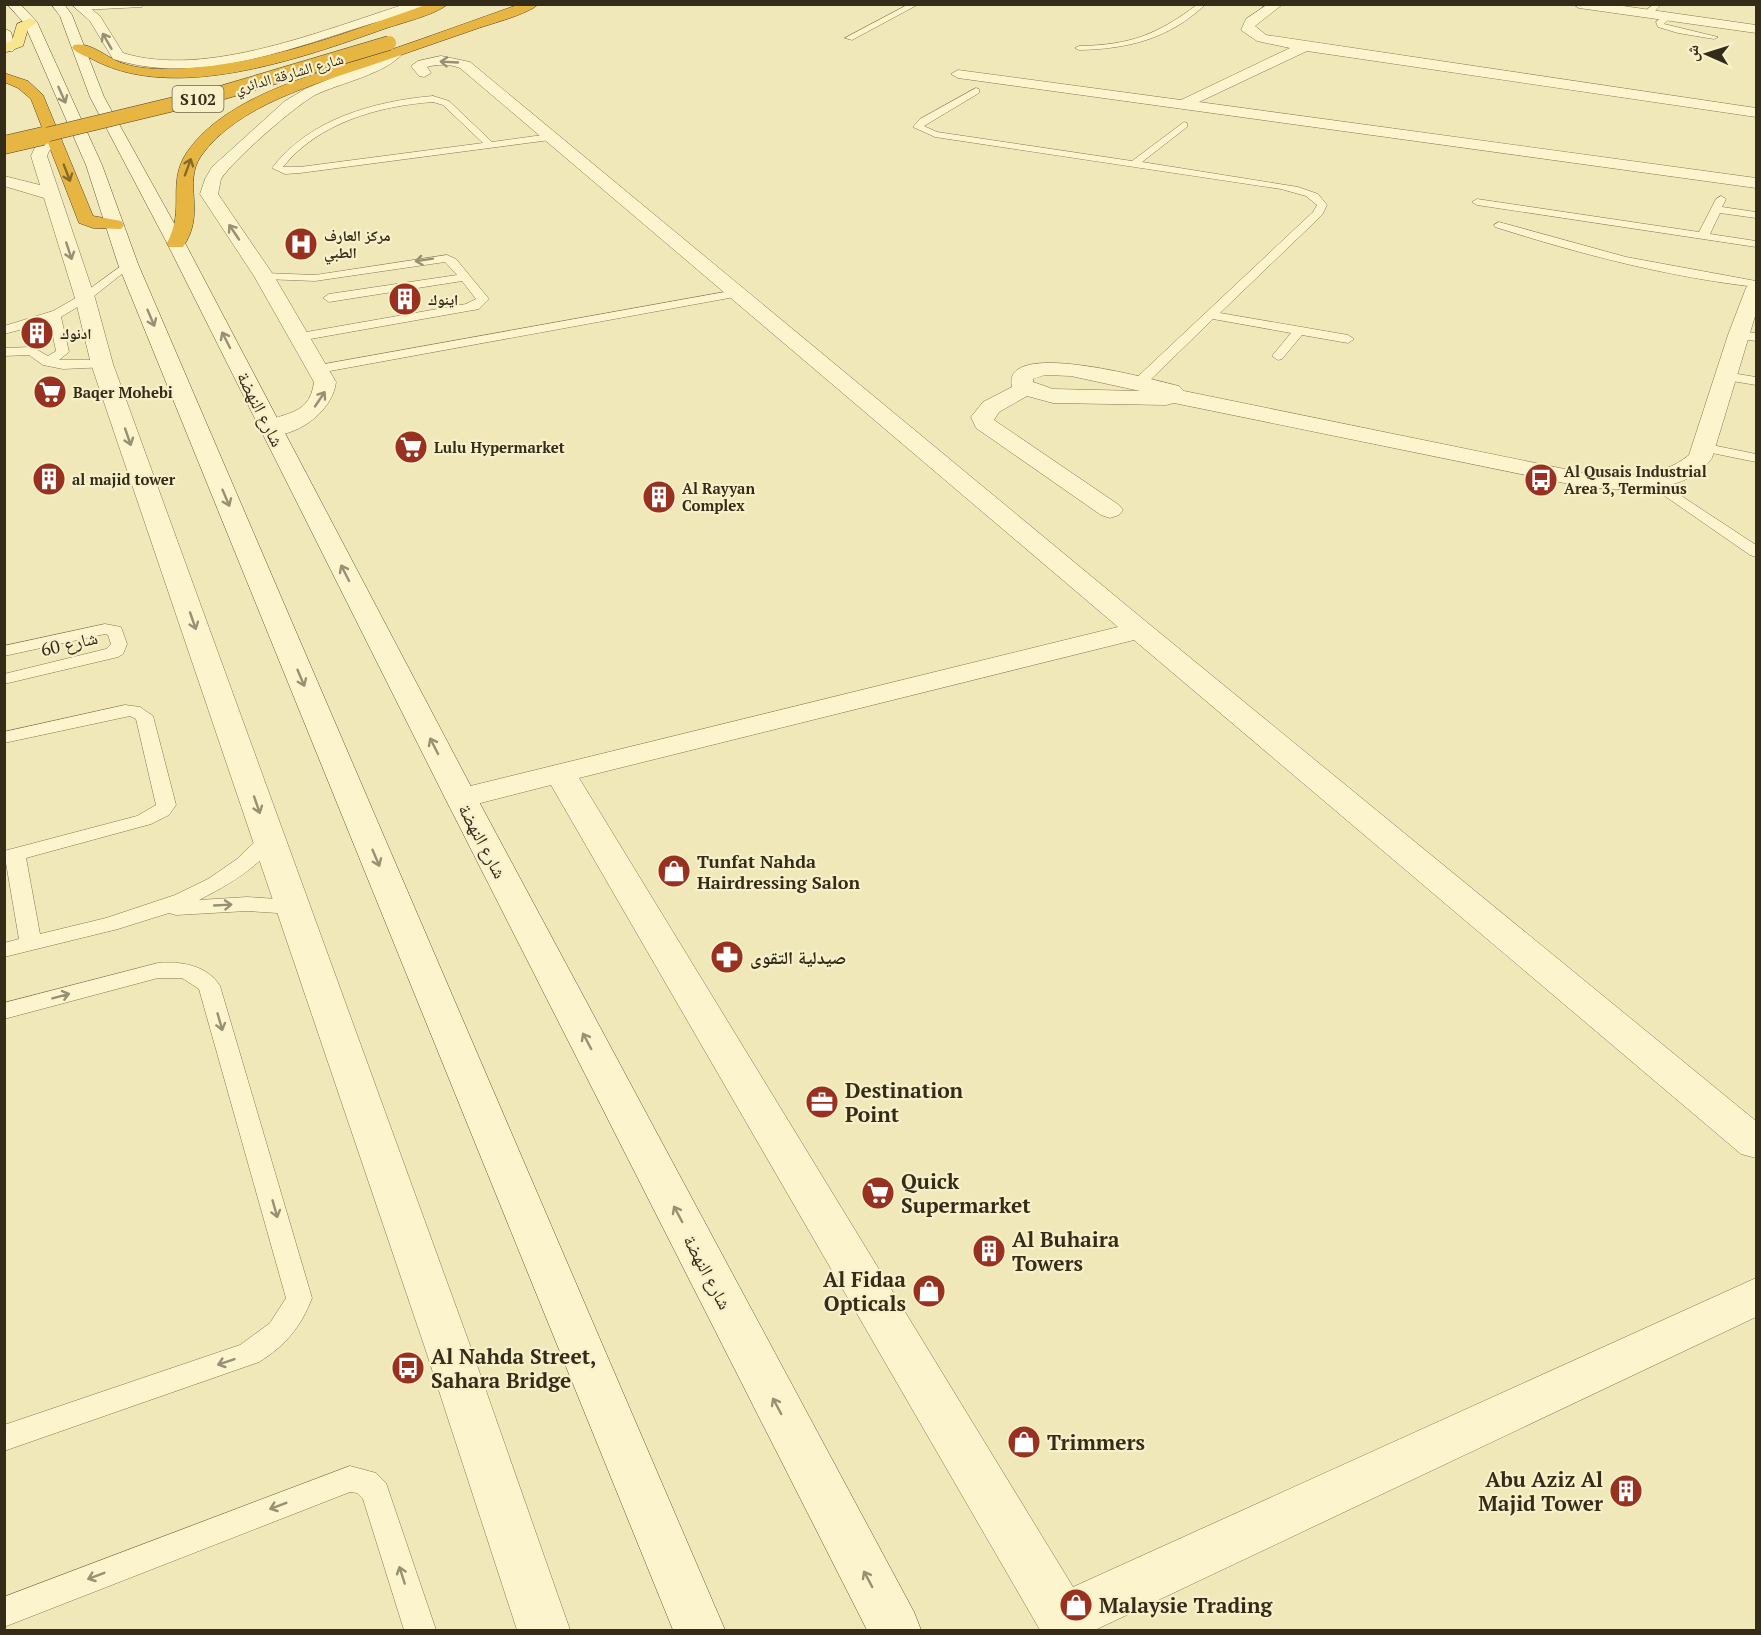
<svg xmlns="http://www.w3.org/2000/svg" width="1761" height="1635" viewBox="0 0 1761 1635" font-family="'PT Serif','Noto Naskh Arabic',serif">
  <rect width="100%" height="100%" fill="#f0e8b9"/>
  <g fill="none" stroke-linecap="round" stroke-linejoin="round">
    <g stroke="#877653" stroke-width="1">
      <path id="lane" d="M145 4 142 7 81 10 77 8 81 6Z
        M909 4H919L852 40 845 38Z
        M1198 4H1206C1169 39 1128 49 1079 50L1075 48 1079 46C1130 45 1157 35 1198 4Z
        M1254 4H1277L1278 6 1274 8Z
        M1654 4H1662L1650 16H1644V12Z
        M1665 14 1672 16 1664 24 1718 37 1714 39 1678 33 1658 27 1656 22Z
        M976 88 979 89V93L924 126 937 132 1132 161 1184 122 1187 123V127L1142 162 1298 187 1318 194 1327 205 1322 215 1220 313 1348 335 1354 339 1348 343 1302 335 1282 359 1278 360 1272 356 1291 333 1213 319 1143 387H1133L1131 384 1133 381 1313 212 1317 205 1306 196 1281 189 935 137 913 127 920 119Z
        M433 96 449 101 492 142 550 134 555 137 550 140 300 173 285 174 272 168C309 119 375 101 433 96ZM433 102 443 105 483 143 300 167H283C318 123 378 106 433 102Z
        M1721 196 1726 199 1722 207 1756 212V218L1720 213 1710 234 1756 241V247L1477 205 1472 202 1477 199 1699 232 1716 199Z
        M1499 222 1626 257 1756 281V287C1668 277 1580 254 1495 227L1494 225Z
        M447 255 456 259 489 299 479 309 299 341 295 340 293 337 295 334 466 304 476 299 462 281 329 302 323 298 329 294 457 275 445 262 315 281 264 279 258 276 264 273 315 275Z
        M128 261 134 264 132 266 89 300 61 317 69 352 59 360H102L107 361 108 364 107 367 63 369 43 365 29 355 4 356V348L32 347 48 356 56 351 50 322 4 334V326L53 311 81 295Z
        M736 290 740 292V296L319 373 313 369 319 365Z
        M1738 331 1756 333V341L1734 338 1732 335Z
        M1725 372 1756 377V385L1720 379 1719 376 1720 373Z
        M1702 443 1756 454V462L1697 450 1695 447 1697 444Z
        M1651 476 1756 545V557L1750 555 1646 483 1644 480Z
        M105 624 121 627 127 644 123 654 118 657 4 684V674L106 649 111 644 108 635 105 634 4 656V646Z
        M125 705 140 707 153 716 176 805 169 815 151 824 26 858 40 934 106 918 175 895 208 879 237 859 262 835H276L279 839C260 867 228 885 199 900L247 897 293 900 300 902 303 907 300 912 293 914 247 911 176 915 169 913 118 929 4 957V943L19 939 6 863H4V851L137 816 156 805 136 719 130 716 4 743V732Z
        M158 963C181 961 207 965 220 986L312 1298C301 1327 285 1346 259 1362L4 1451V1425L240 1345 270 1323 286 1298 199 989 182 978H158L4 1019V1003Z
        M350 1466 376 1473 386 1483 436 1630H404L363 1499 357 1493 350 1492 4 1627V1597Z"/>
    </g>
    <g stroke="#877653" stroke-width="1">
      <path id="street" d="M71 4H85L100 16 123 53C207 79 325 29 406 4H427C415 14 383 20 367 25 286 50 198 86 113 59L90 21Z
        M1268 4H1283L1255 26 1266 35 1756 108V117L1307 51 1199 102 1756 178V188L958 78 951 74 958 70 1181 100 1290 48 1257 41 1241 30 1246 19Z
        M1573 4H1609L1756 25V33L1579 8Z
        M396 49 403 53C386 74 340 83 315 95 295 106 233 160 221 179L218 194 274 276 336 382C333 412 293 441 264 434L260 429C274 409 309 422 314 382L254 276 200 194 205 179 212 167 285 101 305 89 380 58Z
        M441 56 470 62 1149 624 1756 1121V1158L1741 1154 1134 640 579 778 1073 1587 1756 1278V1317L1095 1630H1040L551 785 461 808 450 805 445 798 450 791 1118 627 460 68C449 64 438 64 427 67L431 73 424 77 419 76 411 66 418 61Z
        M55 136 63 141 49 151 47 156 95 298 113 364 471 1348 570 1630H517L425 1348 91 364 75 298 44 198 4 186V176L40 185 31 156 36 145Z
        M1756 282V313L1712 458C1686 496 1624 490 1584 487L1174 403 1166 405 1053 403 1027 396 999 412 994 420 1119 505 1123 510 1119 515 1110 518 1101 515 976 428 971 417 983 402 1012 387C1000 336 1157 381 1179 386L1184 391 1584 473C1621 475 1659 480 1689 455L1728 335 1746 288 1749 284ZM1045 375 1071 376 1140 391 1053 389 1033 382V379Z"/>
    </g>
    <g stroke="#685737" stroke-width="1">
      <path id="secondary" d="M7 4H20L37 22 102 165 138 264 725 1630H673L118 264 86 165 24 23Z
        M51 4H64L72 15 104 97 185 243 477 798 914 1612 921 1630H867L445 798 167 243 90 97 60 16Z
        M4 28 11 32 15 48 13 51H4Z"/>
    </g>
    <g stroke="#544328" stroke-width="1">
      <path id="primary" d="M30 18 37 22 28 29 23 46 4 53V44L12 41 17 24Z"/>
    </g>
    <g stroke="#544328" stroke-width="1">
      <path id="highway" d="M428 4H448C435 15 401 23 384 29 302 58 174 104 92 59 85 56 77 53 72 48L74 45C91 41 109 60 125 64 137 68 153 69 166 69 257 68 343 34 428 4Z
        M520 4H539C526 15 493 23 476 29 441 41 407 53 372 65 316 84 237 105 201 156 182 184 207 212 183 247H169L167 243C186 208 166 184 187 152 227 94 323 72 387 51 431 36 475 20 520 4Z
        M4 73 28 81 43 95 93 216 121 221 124 225 121 229 93 228 79 223 31 99 18 88 4 82Z"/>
    </g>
    <use href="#lane" fill="#fbf4cd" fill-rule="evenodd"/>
    <use href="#street" fill="#fbf4cd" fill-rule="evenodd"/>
    <use href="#secondary" fill="#fbf4cd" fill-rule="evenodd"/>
    <use href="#primary" fill="#f7e68d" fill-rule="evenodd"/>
    <use href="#highway" fill="#e7b642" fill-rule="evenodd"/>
    <g stroke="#544328" stroke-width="15" stroke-linecap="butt">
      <path id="highway-bridge-far1" d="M37 137 224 92 389 43"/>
    </g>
    <g stroke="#544328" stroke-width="19" stroke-linecap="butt">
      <path id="highway-bridge" d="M4 145 43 136"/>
    </g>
    <use href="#highway-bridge-far1" stroke="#e7b642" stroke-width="14"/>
    <use href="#highway-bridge" stroke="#e7b642" stroke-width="18"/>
  </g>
  <defs><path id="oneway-shaft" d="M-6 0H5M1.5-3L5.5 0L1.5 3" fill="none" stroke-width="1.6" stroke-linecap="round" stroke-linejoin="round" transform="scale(1.5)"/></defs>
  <g stroke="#989073">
    <use href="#oneway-shaft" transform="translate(107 41) rotate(-120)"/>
    <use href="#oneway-shaft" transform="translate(449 62) rotate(-177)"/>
    <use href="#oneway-shaft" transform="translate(62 95) rotate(66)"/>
    <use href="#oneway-shaft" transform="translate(234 232) rotate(-124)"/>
    <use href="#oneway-shaft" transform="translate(69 251) rotate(72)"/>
    <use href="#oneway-shaft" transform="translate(424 260) rotate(171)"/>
    <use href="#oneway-shaft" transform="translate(151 318) rotate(67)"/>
    <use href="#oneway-shaft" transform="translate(226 340) rotate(-117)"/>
    <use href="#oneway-shaft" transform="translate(320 399) rotate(-56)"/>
    <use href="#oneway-shaft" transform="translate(128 437) rotate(71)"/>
    <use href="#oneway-shaft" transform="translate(226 498) rotate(67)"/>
    <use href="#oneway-shaft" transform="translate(345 573) rotate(-117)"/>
    <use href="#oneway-shaft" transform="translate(193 621) rotate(71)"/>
    <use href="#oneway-shaft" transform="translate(301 678) rotate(67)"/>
    <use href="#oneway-shaft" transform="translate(434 746) rotate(-117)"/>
    <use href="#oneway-shaft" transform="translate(257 805) rotate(71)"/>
    <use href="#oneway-shaft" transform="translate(376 858) rotate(67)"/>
    <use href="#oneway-shaft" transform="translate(223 905) rotate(-3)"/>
    <use href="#oneway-shaft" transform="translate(61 996) rotate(-15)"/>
    <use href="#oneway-shaft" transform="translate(220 1022) rotate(74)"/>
    <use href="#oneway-shaft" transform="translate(587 1041) rotate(-118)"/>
    <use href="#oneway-shaft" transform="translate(275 1209) rotate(74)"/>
    <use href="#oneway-shaft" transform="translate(678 1214) rotate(-118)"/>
    <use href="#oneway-shaft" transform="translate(226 1362) rotate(161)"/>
    <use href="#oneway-shaft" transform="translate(777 1406) rotate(-118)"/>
    <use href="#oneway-shaft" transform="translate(278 1506) rotate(159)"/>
    <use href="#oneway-shaft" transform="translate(402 1575) rotate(-108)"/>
    <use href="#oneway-shaft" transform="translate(96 1576) rotate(159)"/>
    <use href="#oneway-shaft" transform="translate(868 1579) rotate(-118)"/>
  </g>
  <g stroke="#856a2b">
    <use href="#oneway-shaft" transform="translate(188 167) rotate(-70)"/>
    <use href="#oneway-shaft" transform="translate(67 173) rotate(69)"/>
  </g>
  <defs>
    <g id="hospital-disc" transform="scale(1.725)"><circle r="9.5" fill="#993120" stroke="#f7f0c9"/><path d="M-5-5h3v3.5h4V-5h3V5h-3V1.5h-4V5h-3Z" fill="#fff"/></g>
    <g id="building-disc" transform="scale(1.725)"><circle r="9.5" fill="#993120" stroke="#f7f0c9"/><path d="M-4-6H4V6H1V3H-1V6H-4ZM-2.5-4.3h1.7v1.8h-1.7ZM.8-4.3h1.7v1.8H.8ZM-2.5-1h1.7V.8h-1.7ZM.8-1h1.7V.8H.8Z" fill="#fff"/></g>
    <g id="supermarket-disc" transform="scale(1.725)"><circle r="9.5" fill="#993120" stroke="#f7f0c9"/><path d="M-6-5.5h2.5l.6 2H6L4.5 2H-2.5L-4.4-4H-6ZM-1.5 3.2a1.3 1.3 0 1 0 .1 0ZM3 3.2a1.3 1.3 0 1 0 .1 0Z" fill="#fff"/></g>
    <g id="bus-disc" transform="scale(1.725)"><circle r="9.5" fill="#993120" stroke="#f7f0c9"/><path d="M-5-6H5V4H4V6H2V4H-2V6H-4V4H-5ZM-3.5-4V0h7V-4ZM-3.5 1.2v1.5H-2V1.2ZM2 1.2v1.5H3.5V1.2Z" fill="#fff"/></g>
    <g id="shop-disc" transform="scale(1.725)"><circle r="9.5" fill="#993120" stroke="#f7f0c9"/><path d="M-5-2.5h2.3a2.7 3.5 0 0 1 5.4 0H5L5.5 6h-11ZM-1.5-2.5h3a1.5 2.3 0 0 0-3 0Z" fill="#fff"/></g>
    <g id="pharmacy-disc" transform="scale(1.725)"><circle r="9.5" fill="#993120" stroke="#f7f0c9"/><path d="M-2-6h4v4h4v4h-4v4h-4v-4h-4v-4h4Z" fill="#fff"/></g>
    <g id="office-disc" transform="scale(1.725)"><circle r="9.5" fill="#993120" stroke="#f7f0c9"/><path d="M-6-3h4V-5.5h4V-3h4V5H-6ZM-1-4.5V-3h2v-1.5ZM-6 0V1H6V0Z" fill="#fff"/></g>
  </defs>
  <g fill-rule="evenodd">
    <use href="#hospital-disc" x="301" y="244"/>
    <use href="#building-disc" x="405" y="299"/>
    <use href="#building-disc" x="37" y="333"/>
    <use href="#supermarket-disc" x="50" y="392"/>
    <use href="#supermarket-disc" x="411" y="447"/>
    <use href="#building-disc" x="49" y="479"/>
    <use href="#bus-disc" x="1541" y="480"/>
    <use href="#building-disc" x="659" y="497"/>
    <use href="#shop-disc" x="674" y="871"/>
    <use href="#pharmacy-disc" x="727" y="957"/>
    <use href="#office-disc" x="822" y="1102"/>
    <use href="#supermarket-disc" x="878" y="1193"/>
    <use href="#building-disc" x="989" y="1251"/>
    <use href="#shop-disc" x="929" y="1291"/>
    <use href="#bus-disc" x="408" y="1368"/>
    <use href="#shop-disc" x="1024" y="1442"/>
    <use href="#building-disc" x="1626" y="1491"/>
    <use href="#shop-disc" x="1076" y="1605"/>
  </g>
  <g text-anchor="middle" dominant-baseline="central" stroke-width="4.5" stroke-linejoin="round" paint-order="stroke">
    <g font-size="15" fill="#352b19" stroke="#f7f0c9">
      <text transform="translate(289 73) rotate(-16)">شارع الشارقة الدائري</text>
    </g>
    <g font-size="15" font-weight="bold" fill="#352b19" stroke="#f7f0c9" text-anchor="start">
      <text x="324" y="235">مركز العارف<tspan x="324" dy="17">الطبي</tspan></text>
      <text x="428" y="299">اينوك</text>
      <text x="60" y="333">ادنوك</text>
      <text x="73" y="392">Baqer Mohebi</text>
      <text x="434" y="447">Lulu Hypermarket</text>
      <text x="1564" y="471">Al Qusais Industrial<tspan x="1564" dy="17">Area 3, Terminus</tspan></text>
      <text x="72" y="479">al majid tower</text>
      <text x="682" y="488">Al Rayyan<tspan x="682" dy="17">Complex</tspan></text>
    </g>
    <rect fill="#f7f0c9" stroke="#6f664e" stroke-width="1.5" x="172.5" y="86" width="51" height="26" rx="4.5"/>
    <g font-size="16" font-weight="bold" fill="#352b19">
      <text x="198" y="99">S102</text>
    </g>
    <g font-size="18" fill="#352b19" stroke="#f7f0c9">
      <text transform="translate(261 409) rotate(63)">شارع النهضة</text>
      <text transform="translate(69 643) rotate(-13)">شارع 60</text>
      <text transform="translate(483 841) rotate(62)">شارع النهضة</text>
      <text transform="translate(708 1272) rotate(62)">شارع النهضة</text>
    </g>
    <g font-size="18" font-weight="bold" fill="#352b19" stroke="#f7f0c9" text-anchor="start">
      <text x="697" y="861">Tunfat Nahda<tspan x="697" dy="21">Hairdressing Salon</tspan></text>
      <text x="750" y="957">صيدلية التقوى</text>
    </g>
    <g font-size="21" font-weight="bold" fill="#352b19" stroke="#f7f0c9" text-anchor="start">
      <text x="845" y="1090">Destination<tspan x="845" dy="24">Point</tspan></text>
      <text x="901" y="1181">Quick<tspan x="901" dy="24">Supermarket</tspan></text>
      <text x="1012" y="1239">Al Buhaira<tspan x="1012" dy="24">Towers</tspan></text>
      <text x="906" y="1279" text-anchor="end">Al Fidaa<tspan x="906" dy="24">Opticals</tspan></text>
      <text x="431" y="1356">Al Nahda Street,<tspan x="431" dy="24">Sahara Bridge</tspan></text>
      <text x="1047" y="1442">Trimmers</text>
      <text x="1603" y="1479" text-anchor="end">Abu Aziz Al<tspan x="1603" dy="24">Majid Tower</tspan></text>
      <text x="1099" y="1605">Malaysie Trading</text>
    </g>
  </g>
  <rect width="1761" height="1635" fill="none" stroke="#352b19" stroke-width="12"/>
  <g transform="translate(1707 54) rotate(273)" stroke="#f7f0c9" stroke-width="4.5" paint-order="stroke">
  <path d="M0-4.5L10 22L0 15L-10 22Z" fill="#352b19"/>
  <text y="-9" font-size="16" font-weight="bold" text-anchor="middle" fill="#352b19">ش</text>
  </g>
</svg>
